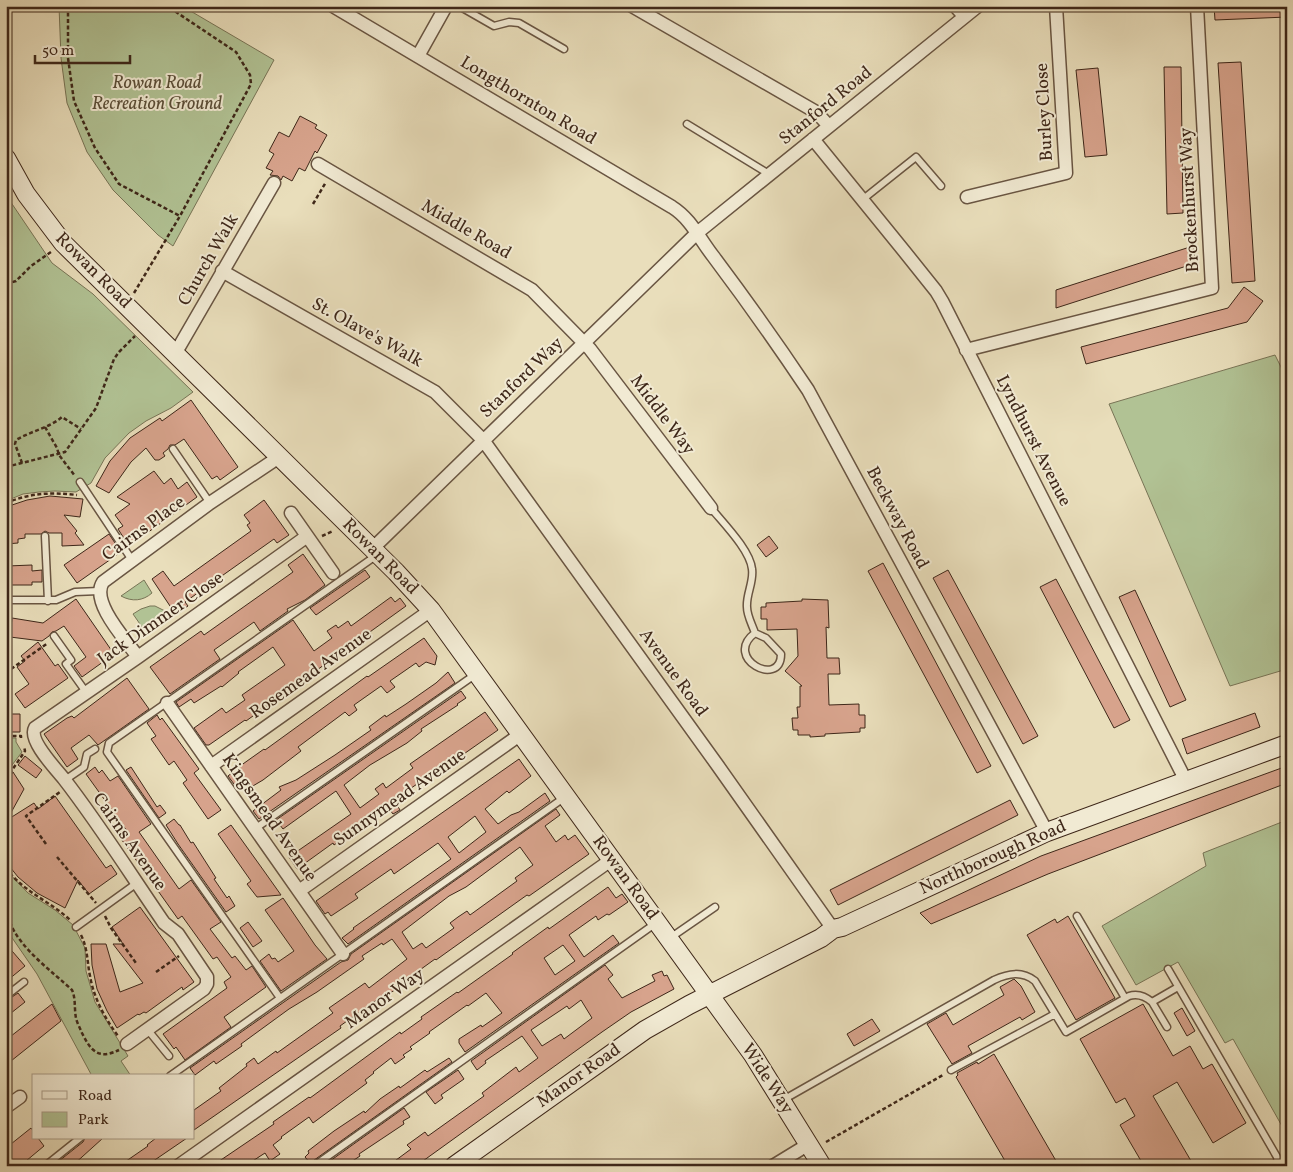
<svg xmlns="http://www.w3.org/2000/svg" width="1293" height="1172" viewBox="0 0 1293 1172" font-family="Vollkorn,serif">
  <rect width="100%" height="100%" fill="#e9debb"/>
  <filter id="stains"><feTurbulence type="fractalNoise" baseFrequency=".004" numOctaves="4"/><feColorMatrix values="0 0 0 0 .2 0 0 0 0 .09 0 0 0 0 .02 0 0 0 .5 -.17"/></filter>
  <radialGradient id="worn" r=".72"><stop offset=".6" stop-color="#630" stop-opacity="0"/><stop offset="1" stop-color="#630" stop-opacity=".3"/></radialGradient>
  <path fill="#b1c294" stroke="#787456" d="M59 6H182L274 60 173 246 158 235 113 190 87 152 67 103 61 58Z
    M6 195 52 263 93 294 193 392 171 408 146 421 129 433 105 458 91 483 76 492 55 491 39 492 23 494 6 501Z
    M1275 355 1287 379V669L1230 686 1109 404Z
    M144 580 152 593C143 601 132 602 121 596Z
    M150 606H155L165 611 142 627 133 614 141 609Z
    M6 738H16V742L22 752 6 773Z
    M1287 820V1135L1233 1039 1225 1043 1178 962 1136 985 1102 926 1206 866 1203 853Z
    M6 870 28 893 55 910 73 925 85 948 86 971 95 1002 128 1056 121 1061 131 1076H92L37 974 6 929Z"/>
  <path fill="#d7a38c" stroke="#3e2719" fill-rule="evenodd" d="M1214 6H1287V17L1215 20Z
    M1241 62 1255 281 1232 283 1218 63Z
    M1164 67H1181L1183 213 1167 214Z
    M1098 68 1107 155 1085 157 1076 70Z
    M300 116 317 125 315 128 327 135 317 153 315 151 305 171 299 168 292 181 283 176 281 180 278 176 270 175 273 171 266 168 274 154 269 151 279 132 289 137Z
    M1193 246 1196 263 1056 308V290Z
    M1244 287 1263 301 1247 322 1086 364 1081 347 1228 308Z
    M191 400 238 467 220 480 217 476 212 479 184 439 175 445H170L168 449 163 453 165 456 159 460H155L146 448 131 462 109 493 96 486 110 461 130 438 160 418 162 421Z
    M154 471 164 484 171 478 178 489 187 482 197 497 129 546 118 529 123 526 115 515 130 504 117 497Z
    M50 496 83 499 80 517 64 515 77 531 75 533 84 545 62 546V533H49L45 531 41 534H25V538L18 539V543L6 544V507L27 500Z
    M264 500 289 535 277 543 274 539 185 602 188 606 176 615 152 579 163 571 174 586 251 531 247 525 250 523 244 515Z
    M109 534 121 552 77 583 64 565Z
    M769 536 778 548 766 557 757 545Z
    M303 554 325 585 305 600 287 609 288 611 260 631 254 622 214 650 220 659 170 694 150 667 201 631 204 635 293 572 288 565Z
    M883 563 991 766 977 773 868 571Z
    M32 565V571L42 570V582H32V585H8L7 566Z
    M365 570 370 577 316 615 310 608Z
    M948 570 1038 736 1023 744 933 578Z
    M1056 579 1130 720 1114 728 1040 587Z
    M1135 590 1186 700 1170 707 1119 597Z
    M391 597 395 602 400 598 406 606 246 721 245 720 209 745H206L194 728 222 708 226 713 245 700 242 695 285 665 273 647 238 672 239 673 222 687 221 686 194 703 191 699 179 707 176 702 293 620 314 651 332 638 327 631 336 625 338 628 348 621 351 626Z
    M76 599 114 654 82 677 74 666 86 657 64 626 56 631 52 632 49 636 42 641 10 637 12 618 43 623Z
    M802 599 828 600 829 628 826 627 827 658H839L840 674H828L829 705 859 704V715H865V728H860V732L825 734V736L810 737V735H798V730H793L792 718H798L797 707H800V686H802L785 671 798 656 797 629 767 630V619H761V607H766V603L802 601Z
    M424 638 437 656 435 665 426 662 419 667 416 663 390 681 395 687 387 693 381 686 354 705 357 710 349 716 345 712 298 747 301 751 263 780 246 790 242 785 237 788 228 776 233 772V771L264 749 265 750 367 676 368 677Z
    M38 642 55 666 58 664 68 678 25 708 15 694 29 684 17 667 25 661 21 656Z
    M448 672 455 683 259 819 253 811 281 790 279 787 296 780 335 755 371 730 369 727 385 715 386 717 406 704 436 683Z
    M127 678 149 709 98 745 89 735 71 748 78 759 67 767 44 734 67 718 72 716 74 718Z
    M461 691 466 698 457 704 458 705 421 729 422 731 407 743 370 765 344 785 360 808 379 794 375 789 383 783 386 788 413 768 410 764 485 712 498 730 441 770 440 768 394 800 400 810 393 814 387 806 334 845 333 843 297 869 289 857 351 814 336 791 283 829 276 820Z
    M1255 713 1260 727 1187 754 1182 739Z
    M6 714H20V732H6Z
    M157 715 160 720 162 718 199 769 194 773 221 810 208 819 183 783 187 780 174 761 169 765 151 739 156 736 147 723Z
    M25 756 42 770 36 778 18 765Z
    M519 759 531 776 509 793 507 791 485 809 498 824 511 815 519 812 545 793 550 801 348 944 342 938 354 929 353 928 451 859 438 843 394 874 391 869 355 894 358 898 331 916 328 912 325 914 316 901ZM475 816 486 832 459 853 448 837Z
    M1287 766V783L1048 874 931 924 920 913 1041 856Z
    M95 767 99 773 102 770 110 781 118 776 151 824 139 832 151 849 179 889 191 880 221 922 210 929 232 958 235 956 246 970 252 966 266 987 224 1017 231 1027 185 1060 176 1047 174 1049 163 1034 227 988 224 982 231 977 217 957 213 959 182 916 178 919 119 836 127 831 86 774Z
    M131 767 157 807 160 805 166 813 159 818 126 770Z
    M13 772 24 789 7 820 34 803 38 809 55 796 106 868 111 865 117 874 89 894 78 880 65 908 37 893 18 877 6 862V784Z
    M1010 800 1018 815 838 905 830 890Z
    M556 809 560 815 545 826 556 842 565 835 568 840 575 835 589 854 529 896 527 895 436 960 435 959 395 988 396 989 379 1001 378 999 340 1026 341 1028 194 1130V1110L221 1091 219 1088 247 1066 246 1064 254 1058 258 1064 276 1051 277 1053 333 1013 329 1008 365 983 369 988 407 959 392 939 383 945 382 943 362 956 364 959 317 992 289 1009 241 1044 242 1046 216 1064 214 1061 195 1075 190 1068 341 962 348 960 351 954ZM520 847 533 865 515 878 517 881 470 915 467 911 458 917 450 923 454 928 426 948 422 943 413 949 402 932 449 896 466 887Z
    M174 819 179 825H180L191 843 193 842 216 878 214 879 227 898 229 896 235 906 226 912 178 844 166 825Z
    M231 825 264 871 281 895 257 897 247 884 251 881 218 834Z
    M608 887 616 898 622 894 628 902 609 915 607 914 598 920 596 916 569 935 584 957 613 935 619 943 465 1052 459 1043V1039L481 1025 482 1027 502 1013 486 993 468 1006 467 1005 429 1032 430 1033 410 1047 412 1049 403 1055 405 1057 395 1064 391 1058 373 1072 374 1073 365 1080 367 1083 313 1123 309 1117 281 1137 282 1138 273 1145 280 1154 270 1161 265 1153 245 1166H212L274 1124 273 1122 309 1097 310 1098 400 1032 401 1034 422 1019 421 1017 457 992 458 993 513 954 512 953 548 927 549 929ZM563 945 575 961 555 975 544 958Z
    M283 898 315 945 327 959 281 991 260 961 269 954 272 959 275 958 278 962 294 951 265 910Z
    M140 907 194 982 183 990 182 987 146 1013 144 1012 139 1015 138 1014 117 1028 107 1011 97 989 92 965 91 944H106L120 992 143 983 113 944H123L112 927Z
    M1068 916 1115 998 1076 1020 1027 935 1055 919 1057 923Z
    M248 922 262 941 253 947 240 928Z
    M6 944 25 966 8 980 12 985 6 989Z
    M605 965 613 975 608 979 622 998 655 981 652 975 662 971 664 976 667 975 674 989 631 1012 602 1032 416 1166H388L411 1149 407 1145 425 1132 428 1136 484 1096 482 1093 516 1067 519 1072 538 1058 522 1036 485 1061 486 1063 477 1070 471 1061ZM581 1000 592 1018 564 1039 561 1034 542 1046 531 1030 567 1006 569 1009Z
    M1014 979 1021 986 1035 1012 1022 1020 1020 1017 968 1046 972 1053 952 1064 927 1024 946 1013 953 1025 1004 995 1000 987Z
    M18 993 25 1002 6 1017V1001Z
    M52 1004 61 1021 6 1065V1040Z
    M1143 1004 1173 1056 1190 1046 1203 1069 1212 1064 1246 1123 1213 1143 1177 1082 1153 1096 1194 1166H1144L1120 1125 1135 1116 1125 1098 1116 1103 1080 1039Z
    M1182 1008 1195 1031 1187 1036 1174 1013Z
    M872 1019 880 1031 854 1046 847 1034Z
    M994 1054 1030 1116 1059 1166H1008L956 1077 958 1075 957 1073 977 1062 978 1064Z
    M449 1058 452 1062 310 1163 305 1157 309 1153 308 1151 334 1131 364 1111 365 1113 380 1099 399 1086 400 1088 425 1070 427 1072Z
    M458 1070 464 1079 441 1095 443 1098 435 1104 426 1092Z
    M404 1108 410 1117 403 1121 404 1124 359 1154 360 1156 345 1166H323Z
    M31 1128 34 1132V1138H38L44 1146 20 1166H12L6 1158V1148Z
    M85 1138H103L72 1166H63L59 1161 83 1142Z
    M156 1138H187L146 1166H119L148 1146 147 1145Z"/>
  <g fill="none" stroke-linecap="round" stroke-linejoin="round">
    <g stroke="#695542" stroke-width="9">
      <path id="lane" d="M459 6 494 26 509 22 519 23 564 49
        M687 124 769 174
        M862 200 916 157 941 186
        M173 449 210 503
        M80 482 132 560
        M711 508C724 524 750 550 752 569 754 582 746 594 747 607 747 616 752 624 755 633
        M45 536 48 601
        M6 600H56L75 592 99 591
        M755 633 766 638 781 654C781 689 722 658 755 633Z
        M54 636 71 660 66 664 86 692
        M65 780 84 767 87 754 95 749
        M256 828 476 674
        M1077 916 1125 998
        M76 927 137 883
        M670 938 715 907
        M1168 969 1277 1157 1278 1166
        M6 996 24 982
        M280 998 107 752 109 743 377 555
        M1152 1002 1167 1027
        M147 1029 169 1056
        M951 1070 1055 1014
        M170 1076 565 797
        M783 1100 994 980C1009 973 1022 971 1035 981L1066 1032 1129 996C1138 993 1145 996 1152 1002L1178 987
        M45 1166 80 1138
        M314 1166 656 923"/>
    </g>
    <g stroke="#695542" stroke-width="15">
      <path id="street" d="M333 6 672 207C691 219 699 238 713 256 746 300 778 345 808 390L1047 832
        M632 6 816 112 829 126
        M955 6 964 16
        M418 56 446 6
        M813 139 904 251 936 291 942 301 1186 781
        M318 164 532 290 590 349 711 508
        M967 197 1066 173 1056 6
        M222 271 435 392 483 440 718 766 833 929
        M966 350 1212 288 1197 6
        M175 354 274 183
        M291 513 333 573
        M372 549 697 233 978 6
        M138 657C126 640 90 602 103 582L210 503 279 457
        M167 703 343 954
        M211 766 431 610
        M299 891 521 734
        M127 1044 204 989 207 984V977L178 934 164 923C131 875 99 824 64 779 56 769 28 740 35 728L138 657 306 537
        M6 1107 20 1097
        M178 1166 611 860
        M773 1166 809 1144"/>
    </g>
    <g stroke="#3e2719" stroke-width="20">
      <path id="secondary" d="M6 158 26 194 63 243 396 572 431 610 753 1055 822 1166
        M454 1166 645 1030 689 1005 821 938 833 929 842 927 1047 832 1287 744"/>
    </g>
    <path stroke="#3e2719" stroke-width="2.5" stroke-dasharray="4 2.5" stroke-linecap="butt" d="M68 6V58L74 101 95 148 119 184 180 216
      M313 204 326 182
      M6 284 16 281 31 266 51 252
      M134 293 180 216 251 84 250 75 236 52 167 6
      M45 427 57 448 59 455 75 476
      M22 463 15 444 16 440C31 431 49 428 62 417L81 429
      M6 467 65 452 96 408 114 359 119 352 135 336
      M6 503C30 493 51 492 77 495
      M6 536 9 546
      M322 536 333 531
      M11 669 48 643
      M6 736H21V739
      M6 779 25 751 24 746
      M46 844 26 816 60 792
      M57 857 96 903
      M6 868C23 892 50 901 70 920
      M6 903C8 909 8 916 10 922 19 948 53 972 72 990 76 999 74 1008 76 1018 77 1023 80 1028 82 1033 91 1051 98 1060 119 1050
      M105 916 111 928 136 963
      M81 935C88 949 87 962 90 976 94 999 105 1018 118 1036
      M156 972 179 956
      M826 1142 943 1075"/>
    <use href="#lane" stroke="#f1ead3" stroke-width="6"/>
    <use href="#street" stroke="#f1ead3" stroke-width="12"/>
    <use href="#secondary" stroke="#f1ead3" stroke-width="18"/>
  </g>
  <g text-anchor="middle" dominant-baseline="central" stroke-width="4" stroke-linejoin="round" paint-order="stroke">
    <g font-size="18" font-style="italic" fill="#5b4e38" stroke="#f1ead3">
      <text x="157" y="83">Rowan Road<tspan x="157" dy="21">Recreation Ground</tspan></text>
    </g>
    <g font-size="18" fill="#3e2719" stroke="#f1ead3">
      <text transform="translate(528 101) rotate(31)">Longthornton Road</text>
      <text transform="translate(826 106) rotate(-39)">Stanford Road</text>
      <text transform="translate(1045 112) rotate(-93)">Burley Close</text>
      <text transform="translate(1190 200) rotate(-93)">Brockenhurst Way</text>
      <text transform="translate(466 230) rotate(30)">Middle Road</text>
      <text transform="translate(209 260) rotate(-60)">Church Walk</text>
      <text transform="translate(93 271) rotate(45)">Rowan Road</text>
      <text transform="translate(367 333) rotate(29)">St. Olave's Walk</text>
      <text transform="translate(522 378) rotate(-44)">Stanford Way</text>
      <text transform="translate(662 415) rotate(53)">Middle Way</text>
      <text transform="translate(1033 441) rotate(63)">Lyndhurst Avenue</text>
      <text transform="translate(897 518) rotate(62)">Beckway Road</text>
      <text transform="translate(144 529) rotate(-36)">Cairns Place</text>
      <text transform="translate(380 557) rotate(45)">Rowan Road</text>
      <text transform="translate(161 619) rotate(-35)">Jack Dimmer Close</text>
      <text transform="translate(673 673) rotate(54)">Avenue Road</text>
      <text transform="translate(311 674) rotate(-35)">Rosemead Avenue</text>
      <text transform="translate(400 798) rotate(-35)">Sunnymead Avenue</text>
      <text transform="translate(269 818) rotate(55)">Kingsmead Avenue</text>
      <text transform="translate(129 842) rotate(55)">Cairns Avenue</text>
      <text transform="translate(993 858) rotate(-24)">Northborough Road</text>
      <text transform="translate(625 878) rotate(54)">Rowan Road</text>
      <text transform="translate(385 999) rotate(-35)">Manor Way</text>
      <text transform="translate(579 1076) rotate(-35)">Manor Road</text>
      <text transform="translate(767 1079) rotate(57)">Wide Way</text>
    </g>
  </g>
  <rect width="1293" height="1172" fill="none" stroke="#e9debb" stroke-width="25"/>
  <rect x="8" y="8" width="1278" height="1157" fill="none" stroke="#3e2719" stroke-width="2.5"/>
  <rect x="12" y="12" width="1268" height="1147" fill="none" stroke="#3e2719"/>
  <rect x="32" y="1074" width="162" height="65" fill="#f1ead3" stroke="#a99c89"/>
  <rect x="42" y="1091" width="25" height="8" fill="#f1ead3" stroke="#a99c89"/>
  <text x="78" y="1100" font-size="15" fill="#3e2719">Road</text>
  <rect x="42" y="1112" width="25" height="15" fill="#b1c294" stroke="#a99c89"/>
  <text x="78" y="1124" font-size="15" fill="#3e2719">Park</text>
  <path d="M35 55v8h95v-8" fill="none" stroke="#3e2719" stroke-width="2.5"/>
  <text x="42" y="55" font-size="15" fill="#3e2719" stroke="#f1ead3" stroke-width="4" paint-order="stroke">50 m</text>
  <rect width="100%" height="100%" filter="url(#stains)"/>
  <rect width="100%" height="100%" fill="url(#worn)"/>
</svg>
